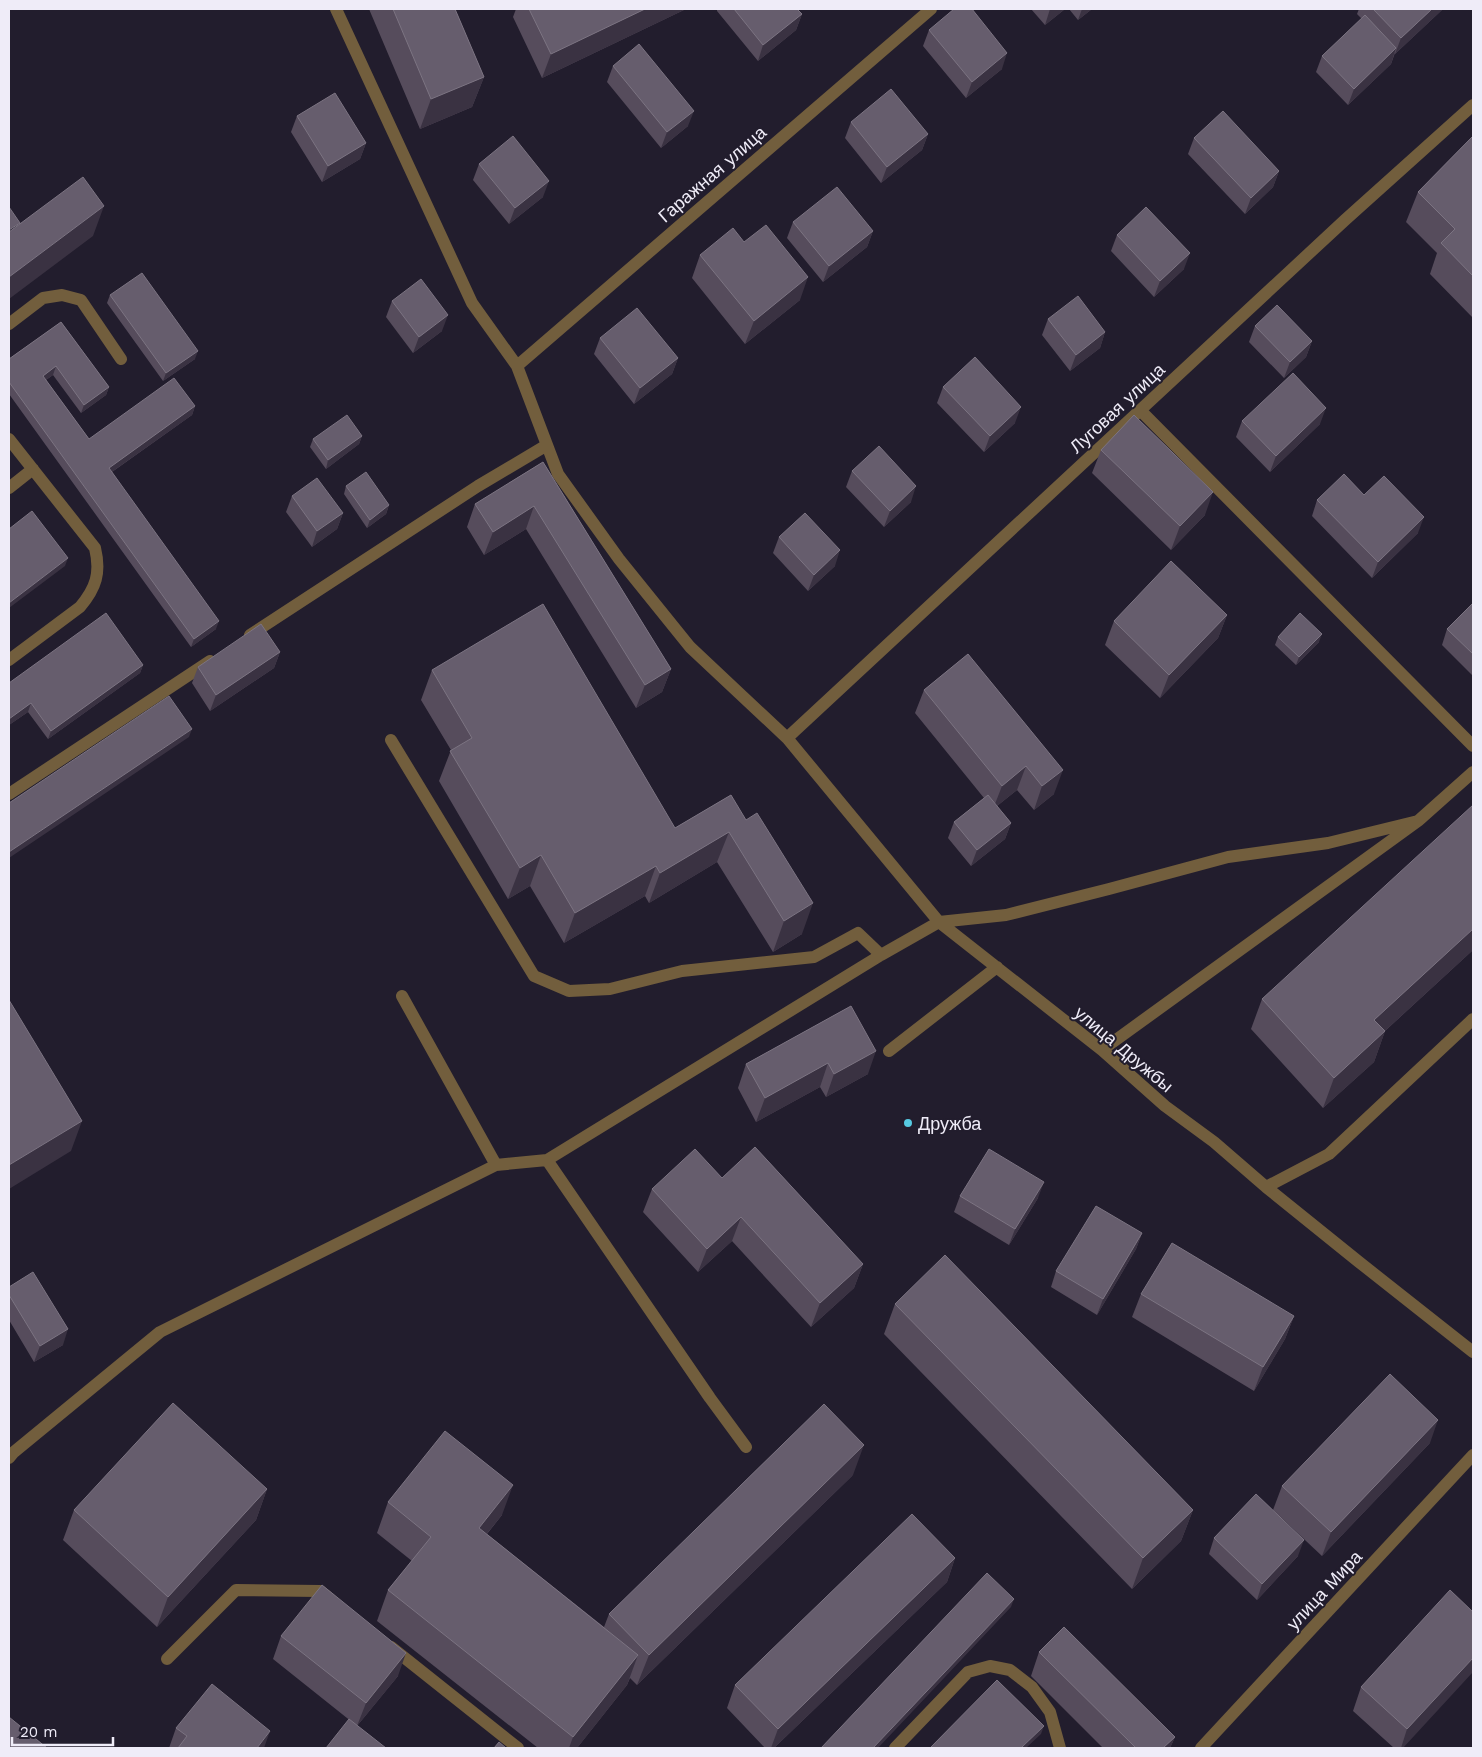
<svg xmlns="http://www.w3.org/2000/svg" width="1482" height="1757" viewBox="0 0 1482 1757" font-family="'Work Sans',sans-serif">
  <rect width="100%" height="100%" fill="#221d2d"/>
  <g fill="none" stroke-linecap="round" stroke-linejoin="round">
    <path stroke="#725e3d" stroke-width="12" d="M336 9 472 303 517 366 558 474 619 559 690 647 787 738 939 922 1102 1050 1165 1106 1214 1142 1266 1187 1359 1262 1473 1352
      M9 324 43 298 62 295 81 300 121 359
      M517 366 931 9
      M1140 410 1473 746
      M9 439 95 548C101 573 96 588 80 607L9 660
      M9 488 33 469
      M250 635 478 486 547 445
      M787 738 1345 220 1473 105
      M391 740 534 976 569 991 610 989 682 971 814 957 858 933 881 955
      M9 794 210 661
      M402 996 496 1165
      M1102 1050 1418 821 1473 772
      M889 1051 997 967
      M547 1160 710 1398 746 1447
      M1266 1187 1329 1154 1473 1019
      M9 1458 14 1452 160 1332 496 1165 547 1160 881 955 939 922 1006 915 1109 889 1228 857 1328 843 1418 821
      M391 1647 518 1748
      M167 1659 236 1590 320 1591 330 1599
      M895 1748 968 1672 990 1666 1010 1670 1032 1687 1050 1712 1060 1748
      M1201 1748 1473 1455"/>
  </g>
  <path fill="#564c5c" d="M369 9H455L484 77 472 107 420 129Z
    M516 9H686L542 78 513 17Z
    M717 9H797L802 14 796 30 758 61 717 11Z
    M1031 9H1065L1045 25Z
    M1069 9H1092L1078 20Z
    M1359 9H1443L1395 54V53L1391 64 1348 105 1316 72 1322 56 1362 19 1357 14Z
    M929 30 1002 69 966 98 923 46Z
    M613 66 688 126 661 148 607 82Z
    M297 116 366 143 360 159 322 182 291 132Z
    M851 122 928 134 922 150 881 183 845 138Z
    M1473 136V318L1430 274 1437 253 1406 222 1418 192Z
    M1194 138 1279 171 1273 187 1245 214 1188 154Z
    M479 164 543 197 509 224 473 180Z
    M793 222 873 231 867 247 823 282 787 238Z
    M1117 235 1184 269 1154 297 1111 251Z
    M744 242 800 300 745 344 692 278 700 255Z
    M110 295 195 359 163 381 107 303Z
    M392 301 442 331 413 353 386 317Z
    M1048 319 1105 332 1100 348 1070 371 1042 335Z
    M61 322 109 387 106 395 81 413 53 375 46 380 89 439 195 406 192 415 112 472 216 629 191 647 9 394V359Z
    M1255 326 1312 341 1306 357 1284 378 1249 342Z
    M600 338 678 358 672 374 634 404 594 354Z
    M943 387 1015 423 984 452 937 403Z
    M1242 421 1320 424 1270 472 1236 437Z
    M362 436 359 444 326 469 310 447 313 439Z
    M1101 450 1205 515 1171 550 1092 473Z
    M543 462 671 669 662 692 636 708 526 529 484 555 467 527 475 504Z
    M852 471 911 502 884 527 846 487Z
    M346 486 389 505 386 514 367 528 344 494Z
    M1364 495 1418 533 1372 578 1312 516 1317 500Z
    M292 496 343 513 337 529 312 547 286 512Z
    M779 537 835 566 808 591 773 553Z
    M1473 603V676L1442 645 1447 629Z
    M1227 615 1218 638 1160 698 1105 645 1114 621Z
    M1278 637 1319 642 1296 665 1275 645Z
    M280 652 274 668 210 711 192 683 198 667Z
    M968 654 1054 794 1034 810 1017 790 997 806 1011 823 1005 839 971 866 948 838 954 822 984 798 915 713 924 690Z
    M143 665 140 673 48 739 28 712 9 725V683Z
    M432 670 675 828 731 795 802 934 773 952 717 862 649 903 645 896 564 943 530 886 508 899 439 781 451 750 421 700Z
    M1473 950 1385 1031 1374 1062 1323 1108 1251 1029 1262 999Z
    M851 1006 868 1074 826 1097 820 1087 756 1122 738 1088 746 1064Z
    M722 1178 863 1264 854 1288 811 1327 732 1241 698 1272 643 1212 652 1189Z
    M960 1196 1038 1198 1009 1245 954 1212Z
    M1142 1233 1136 1249 1097 1315 1051 1287 1056 1271Z
    M9 1287 63 1345 34 1362 9 1320Z
    M1141 1294 1294 1316 1285 1339 1254 1391 1132 1317Z
    M895 1304 1193 1510 1181 1541 1132 1589 884 1334Z
    M1430 1443 1322 1556 1273 1510 1282 1486Z
    M853 1475 637 1685 630 1678 627 1685 577 1748H538L377 1621 388 1590 412 1561 377 1533 388 1502 502 1515 487 1534 604 1627 609 1614Z
    M267 1489 256 1520 157 1627 63 1540 74 1510Z
    M1214 1538 1298 1556 1257 1600 1209 1554Z
    M955 1558 947 1582 774 1748H765L727 1708 735 1685Z
    M1473 1612 1403 1748H1394L1353 1711 1361 1687Z
    M281 1636 398 1676 357 1726 273 1659Z
    M1039 1652 1175 1737 1170 1748H1103L1031 1676Z
    M176 1728 264 1748H169Z"/>
  <path fill="#3a3242" d="M645 9H686L542 78 551 54Z
    M1050 9H1065L1045 25Z
    M1082 9H1092L1078 20Z
    M1432 9H1443L1395 54 1401 38Z
    M802 14 796 30 758 61 763 45Z
    M1396 48 1391 64 1348 105 1354 89Z
    M1007 53 1002 69 966 98 972 82Z
    M484 77 472 107 420 129 431 99Z
    M694 111 688 126 661 148 667 132Z
    M928 134 922 150 881 183 887 167Z
    M366 143 360 159 322 182 328 166Z
    M1279 171 1273 187 1245 214 1251 198Z
    M549 181 543 197 509 224 515 208Z
    M104 206 93 236 9 299V277Z
    M873 231 867 247 823 282 829 266Z
    M1190 253 1184 269 1154 297 1160 281Z
    M808 277 800 300 745 344 754 321Z
    M448 315 442 331 413 353 419 337Z
    M1105 332 1100 348 1070 371 1076 355Z
    M1312 341 1306 357 1284 378 1290 362Z
    M198 351 195 359 163 381 166 373Z
    M678 358 672 374 634 404 640 388Z
    M56 366 53 375 40 384 43 376Z
    M109 387 106 395 81 413 84 405Z
    M195 406 192 415 106 476 109 468Z
    M1021 407 1015 423 984 452 990 436Z
    M1326 408 1320 424 1270 472 1276 456Z
    M362 436 359 444 326 469 328 460Z
    M916 486 911 502 884 527 890 511Z
    M1213 492 1205 515 1171 550 1180 526Z
    M389 505 386 514 367 528 370 520Z
    M534 506 526 529 484 555 493 532Z
    M343 513 337 529 312 547 317 531Z
    M1424 517 1418 533 1372 578 1378 562Z
    M840 550 835 566 808 591 814 575Z
    M68 558 65 566 9 608V603Z
    M1227 615 1218 638 1160 698 1169 675Z
    M219 621 216 629 191 647 194 639Z
    M1322 634 1319 642 1296 665 1299 657Z
    M280 652 274 668 210 711 216 695Z
    M143 665 140 673 48 739 51 731Z
    M671 669 662 692 636 708 645 685Z
    M31 703 28 712 9 725V719Z
    M192 729 189 737 9 858V852Z
    M1026 766 1017 790 993 809 1002 786Z
    M1063 770 1054 794 1034 810 1042 786Z
    M1011 823 1005 839 971 866 977 850Z
    M729 832 717 862 649 903 660 873Z
    M541 855 530 886 508 899 520 868Z
    M656 866 645 896 564 943 575 913Z
    M813 903 802 934 773 952 784 921Z
    M1473 929V950L1363 1051 1374 1020Z
    M1385 1031 1374 1062 1323 1108 1334 1078Z
    M876 1051 868 1074 826 1097 834 1074Z
    M828 1063 820 1087 756 1122 765 1098Z
    M82 1121 71 1151 9 1189V1165Z
    M1044 1182 1038 1198 1009 1245 1015 1229Z
    M741 1217 732 1241 698 1272 707 1249Z
    M1142 1233 1136 1249 1097 1315 1103 1299Z
    M863 1264 854 1288 811 1327 820 1303Z
    M1294 1316 1285 1339 1254 1391 1263 1367Z
    M68 1329 63 1345 34 1362 40 1346Z
    M1438 1420 1430 1443 1322 1556 1331 1532Z
    M864 1445 853 1475 637 1685 649 1655Z
    M513 1485 502 1515 467 1558 479 1528Z
    M267 1489 256 1520 157 1627 168 1597Z
    M1193 1510 1181 1541 1132 1589 1143 1558Z
    M1304 1540 1298 1556 1257 1600 1262 1584Z
    M955 1558 947 1582 774 1748H771L778 1729Z
    M1014 1599 1011 1607 878 1748H873Z
    M406 1653 398 1676 357 1726 366 1703Z
    M638 1655 627 1685 577 1748H569L573 1737Z
    M1473 1658V1672L1403 1748H1401L1407 1729Z
    M1044 1726 1041 1734 1026 1748H1021Z
    M270 1731 264 1748H257Z
    M1175 1737 1170 1748H1163Z"/>
  <path fill="#665d6d" stroke="#7c7482" d="M393 9H455L484 77 431 99Z
    M529 9H645L551 54Z
    M734 9H797L802 14 763 45Z
    M954 9H972L1007 53 972 82 929 30Z
    M1373 9H1432L1401 38Z
    M1365 15 1396 48 1354 89 1322 56Z
    M639 44 694 111 667 132 613 66Z
    M891 89 928 134 887 167 851 122Z
    M335 93 366 143 328 166 297 116Z
    M1223 111 1279 171 1251 198 1194 138Z
    M513 136 549 181 515 208 479 164Z
    M1473 136V276L1441 243 1455 229 1418 192Z
    M83 177 104 206 9 277V232Z
    M837 187 873 231 829 266 793 222Z
    M9 207 20 223 9 230Z
    M1146 207 1190 253 1160 281 1117 235Z
    M766 225 808 277 754 321 700 255 733 228 744 242Z
    M142 273 198 351 166 373 110 295Z
    M421 279 448 315 419 337 392 301Z
    M1078 296 1105 332 1076 355 1048 319Z
    M1277 305 1312 341 1290 362 1255 326Z
    M637 308 678 358 640 388 600 338Z
    M61 322 109 387 84 405 56 366 43 376 89 439 174 378 195 406 109 468 219 621 194 639 9 382V359Z
    M975 357 1021 407 990 436 943 387Z
    M1293 373 1326 408 1276 456 1242 421Z
    M347 415 362 436 328 460 313 439Z
    M1134 415 1213 492 1180 526 1101 450Z
    M879 446 916 486 890 511 852 471Z
    M543 462 671 669 645 685 534 506 493 532 475 504Z
    M366 472 389 505 370 520 346 486Z
    M1344 474 1364 495 1384 476 1424 517 1378 562 1317 500Z
    M317 478 343 513 317 531 292 496Z
    M32 511 68 558 9 603V529Z
    M805 513 840 550 814 575 779 537Z
    M1171 561 1227 615 1169 675 1114 621Z
    M1473 603V654L1447 629Z
    M543 604 675 828 731 795 746 820 757 813 813 903 784 921 729 832 660 873 656 866 575 913 541 855 520 868 450 751 472 738 432 670Z
    M106 613 143 665 51 731 31 703 9 719V683Z
    M1300 613 1322 634 1299 657 1278 637Z
    M261 624 280 652 216 695 198 667Z
    M968 654 1063 770 1042 786 1026 766 1002 786 924 690Z
    M169 696 192 729 9 852V803Z
    M988 795 1011 823 977 850 954 822Z
    M1473 805V929L1374 1020 1385 1031 1334 1078 1262 999Z
    M9 1000 82 1121 9 1165Z
    M851 1006 876 1051 834 1074 828 1063 765 1098 746 1064Z
    M755 1147 863 1264 820 1303 741 1217 707 1249 652 1189 695 1149 722 1178Z
    M989 1149 1044 1182 1015 1229 960 1196Z
    M1096 1206 1142 1233 1103 1299 1056 1271Z
    M1172 1243 1294 1316 1263 1367 1141 1294Z
    M945 1255 1193 1510 1143 1558 895 1304Z
    M33 1272 68 1329 40 1346 9 1295V1287Z
    M1390 1374 1438 1420 1331 1532 1282 1486Z
    M173 1403 267 1489 168 1597 74 1510Z
    M824 1404 864 1445 649 1655 609 1614Z
    M445 1431 513 1485 479 1528 638 1655 573 1737 388 1590 431 1537 388 1502Z
    M1256 1494 1304 1540 1262 1584 1214 1538Z
    M912 1514 955 1558 778 1729 735 1685Z
    M987 1573 1014 1599 873 1748H821Z
    M322 1585 406 1653 366 1703 281 1636Z
    M1450 1590 1473 1612V1658L1407 1729 1361 1687Z
    M1064 1627 1175 1737 1163 1748H1136L1039 1652Z
    M997 1680 1044 1726 1021 1748H930Z
    M212 1684 270 1731 257 1748H178L187 1736 176 1728Z
    M9 1717 47 1748H9Z
    M349 1719 386 1748H326Z
    M499 1742 506 1748H494Z"/>
  <circle fill="#56c9e1" stroke="#221d2d" stroke-width="2" cx="908" cy="1123" r="5"/>
  <g text-anchor="middle" dominant-baseline="central" stroke-width="4" stroke-linejoin="round" paint-order="stroke">
    <g font-size="18" fill="#efecf8" stroke="#221d2d">
      <text transform="translate(712 174) rotate(-41)">Гаражная улица</text>
      <text transform="translate(1117 408) rotate(-43)">Луговая улица</text>
      <text transform="translate(1124 1049) rotate(40)">улица Дружбы</text>
      <text transform="translate(1324 1590) rotate(-47)">улица Мира</text>
    </g>
    <g font-size="18" fill="#efecf8" stroke="#221d2d" text-anchor="start">
      <text x="918" y="1123">Дружба</text>
    </g>
  </g>
  <rect width="1482" height="1757" fill="none" stroke="#efecf8" stroke-width="20"/>
  <path d="M12 1737v8h101v-8" fill="none" stroke="#efecf8" stroke-width="2.5"/>
  <text x="20" y="1737" font-size="15" fill="#efecf8" stroke="#221d2d" stroke-width="4" paint-order="stroke">20 m</text>
</svg>
